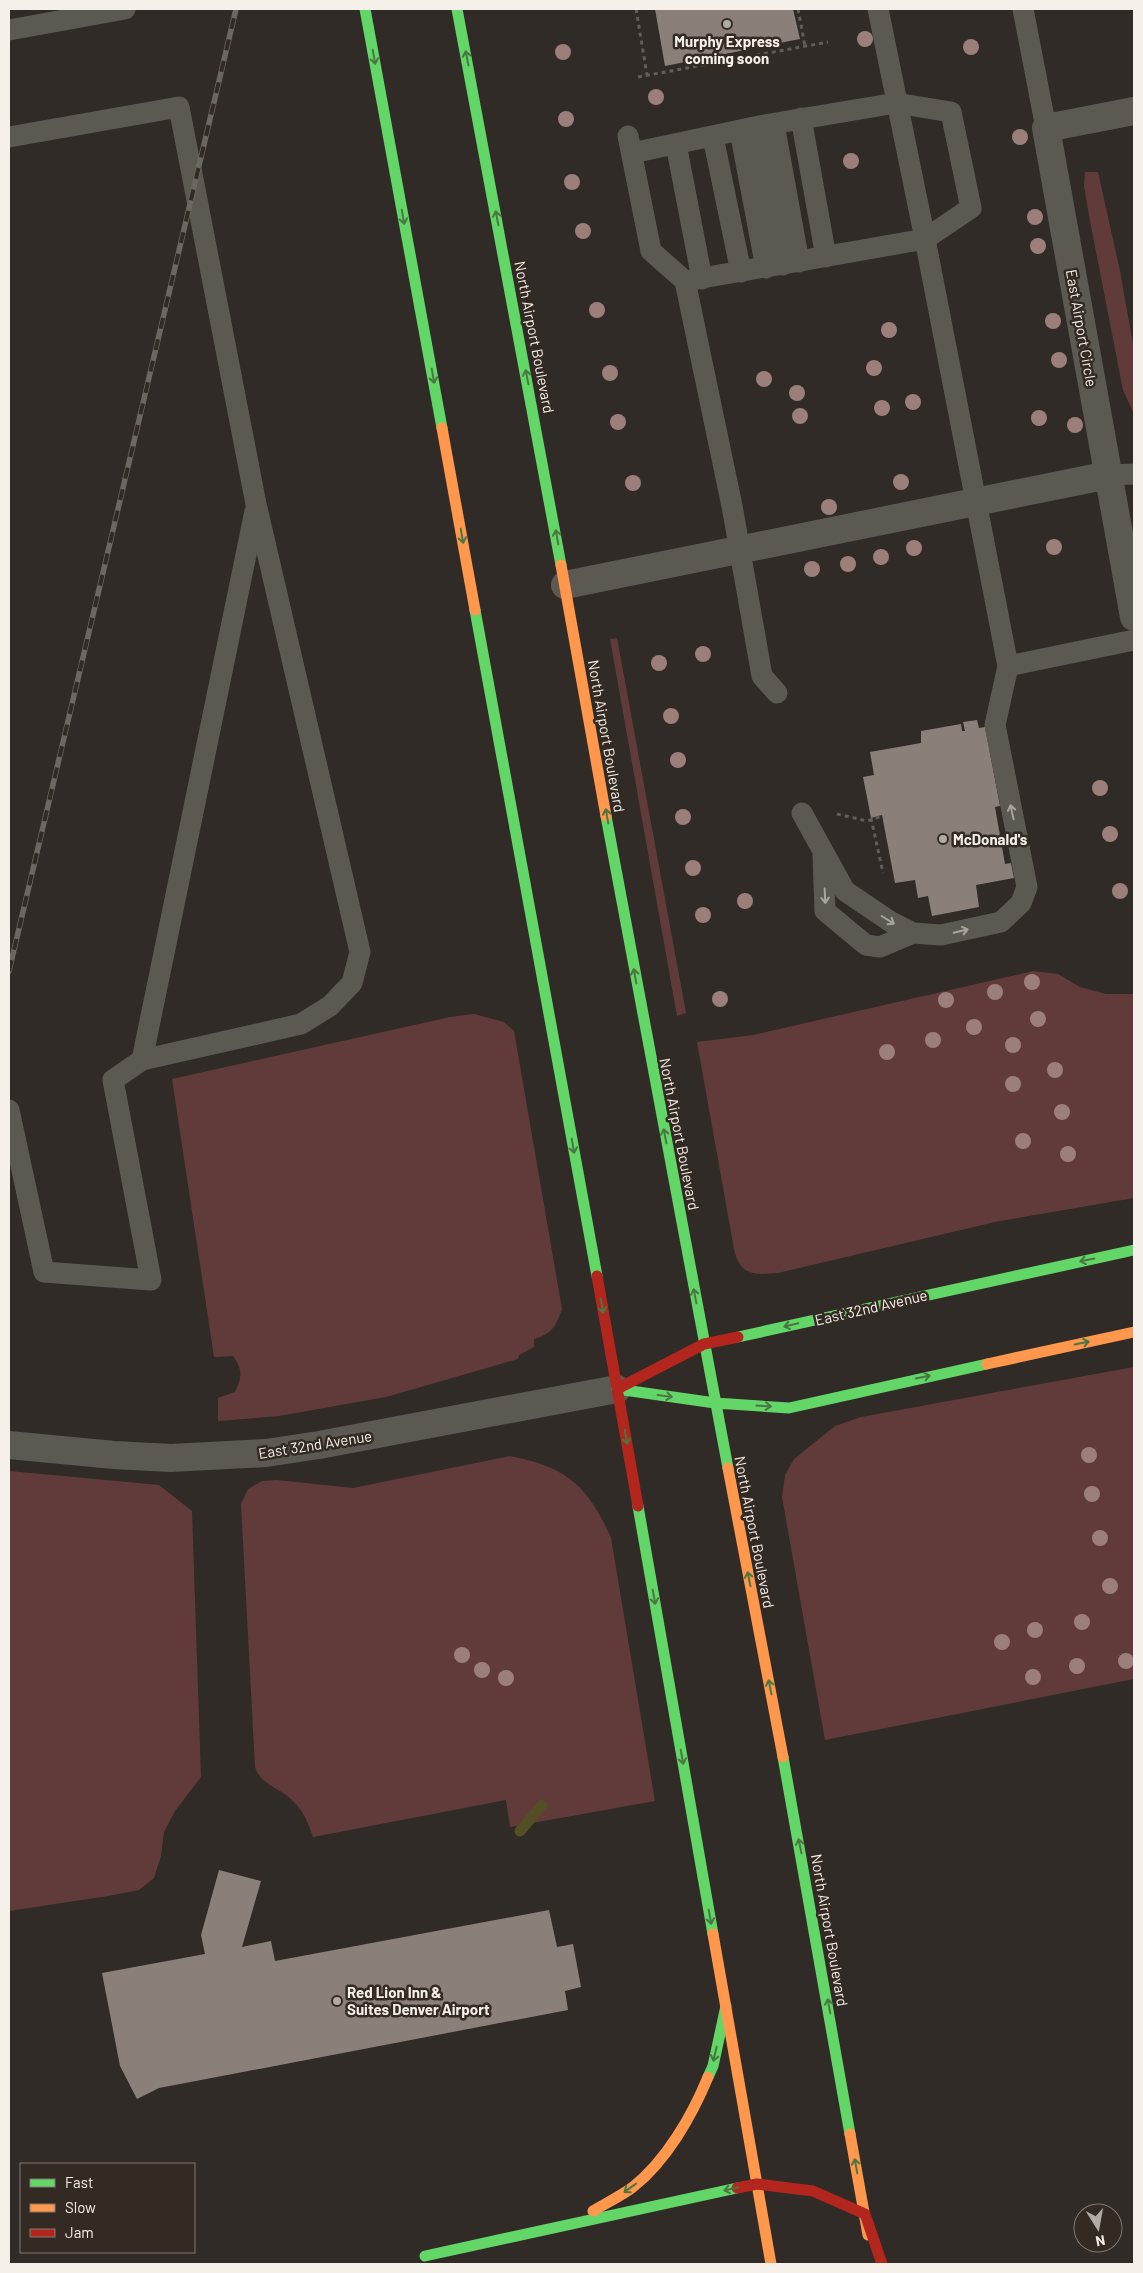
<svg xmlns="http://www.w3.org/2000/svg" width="1143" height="2273" viewBox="0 0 1143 2273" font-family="Barlow,sans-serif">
  <rect width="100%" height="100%" fill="#302b26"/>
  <path fill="#613b3a" d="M1085 172H1098L1120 271 1134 350 1133 412 1123 390 1090 221 1084 186Z
    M617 638 686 1013 677 1016 610 639Z
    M1033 971 1058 974 1080 987 1106 994H1134V1198L995 1222 778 1273C754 1275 740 1276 734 1249L697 1042 753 1035Z
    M474 1014 504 1022 514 1031 562 1309C556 1326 552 1334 534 1339V1347L519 1355 518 1359 386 1397 279 1416 218 1421V1398L235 1392C242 1378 243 1369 233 1356L214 1357 172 1079 450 1017Z
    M1134 1367V1679L825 1740 782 1497 785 1475 794 1459 835 1426 861 1417Z
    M510 1456C567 1467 588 1486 611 1538L655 1801 510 1827 506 1800 313 1837C308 1823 304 1811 292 1800 281 1789 260 1784 255 1767L241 1504 248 1489 262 1481 277 1480 353 1488Z
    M9 1471 159 1485 192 1511 201 1777 175 1811 164 1832 161 1856 154 1878 139 1890 108 1896 9 1911Z"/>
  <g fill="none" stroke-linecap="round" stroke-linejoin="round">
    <path stroke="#534e23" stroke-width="11" d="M520 1831 542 1805"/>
  </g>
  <path fill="#8b7f7a" d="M655 9H793L800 39 665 66Z
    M977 720 979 728 985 727 1000 806 995 807 1005 864 1011 863 1014 878 976 885 979 907 932 916 928 896 918 898 915 880 895 883 882 815 871 818 863 777 874 775 870 752 921 743V731L961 724 962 731H965L963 722Z
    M219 1870 261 1881 242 1947 271 1941 275 1961 549 1910 557 1947 573 1944 581 1987 565 1991 568 2010 159 2088 137 2099 120 2066 102 1973 205 1954 201 1935Z"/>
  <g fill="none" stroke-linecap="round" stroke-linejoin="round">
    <path stroke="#615e59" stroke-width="3" stroke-dasharray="4 4" stroke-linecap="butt" d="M636 9 647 75
      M798 9 805 46
      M638 77 828 42
      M837 814 867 821 882 816
      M871 818 883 873"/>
    <path stroke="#5c5953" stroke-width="21" d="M878 9 925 239 1008 666 1134 640
      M1023 9 1046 128
      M9 30 125 9
      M801 118 826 257
      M774 124 799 262
      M759 126 783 265
      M740 131 766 268
      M628 136 651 251 685 281 732 506 762 676 777 693
      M9 137 179 107 256 504 360 952 352 983 330 1006 301 1024 142 1060
      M713 137 741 272
      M676 144 702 279
      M632 153 759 126 896 103 951 112 971 208 925 239 685 281
      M1109 475 1134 474
      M802 813 845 891 891 922 913 933 941 935 1001 922 1021 903 1027 887 995 725 1008 666
      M823 855 825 911 866 945 880 947 913 933
      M9 1110 44 1272 151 1280 113 1080 142 1060 255 511"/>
    <path stroke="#5c5953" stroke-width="28" d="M1134 111 1046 128 1134 617
      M565 585 1109 475
      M9 1445 114 1455 171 1458 266 1453 319 1445 617 1389"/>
    <path stroke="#63d668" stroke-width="11" d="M365 9 442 428
      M457 9 561 565
      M475 610 597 1276
      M606 816 728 1468
      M738 1337 1134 1250
      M617 1389 715 1403 789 1408 987 1364
      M638 1506 713 1934
      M783 1757 850 2134
      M708 2077 713 2066 726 2006
      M425 2256 737 2188"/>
    <path stroke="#ff974d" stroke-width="11" d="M442 428 475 610
      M561 565 606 816
      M987 1364 1134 1332
      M728 1468 783 1757
      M713 1934 771 2264
      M850 2134 868 2235
      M593 2211C606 2203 621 2196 633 2187 666 2161 692 2116 708 2077"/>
    <path stroke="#b3261e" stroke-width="11" d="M597 1276 638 1506
      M617 1389 704 1344 738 1337
      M737 2188 757 2184 813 2191 865 2214 882 2264"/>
    <g stroke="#6b6762" stroke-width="5.5">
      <path id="rail" d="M9 971 236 9"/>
    </g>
    <use href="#rail" stroke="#332a23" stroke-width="4" stroke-dasharray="11" stroke-linecap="butt"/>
  </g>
  <g fill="#9c7f7b">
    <circle cx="865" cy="39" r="8"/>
    <circle cx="971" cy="47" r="8"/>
    <circle cx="563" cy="52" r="8"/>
    <circle cx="656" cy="97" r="8"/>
    <circle cx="566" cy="119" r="8"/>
    <circle cx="1020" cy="137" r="8"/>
    <circle cx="851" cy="161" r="8"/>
    <circle cx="572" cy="182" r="8"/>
    <circle cx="1035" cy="217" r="8"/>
    <circle cx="583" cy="231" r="8"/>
    <circle cx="1038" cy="246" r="8"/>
    <circle cx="597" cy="310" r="8"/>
    <circle cx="1053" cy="321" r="8"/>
    <circle cx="889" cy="330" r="8"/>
    <circle cx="1059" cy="360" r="8"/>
    <circle cx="874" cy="368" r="8"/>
    <circle cx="610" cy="373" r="8"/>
    <circle cx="764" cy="379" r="8"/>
    <circle cx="797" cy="393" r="8"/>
    <circle cx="913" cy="402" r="8"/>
    <circle cx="882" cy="408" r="8"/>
    <circle cx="800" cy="416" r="8"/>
    <circle cx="1039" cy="418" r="8"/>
    <circle cx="618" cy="422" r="8"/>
    <circle cx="1075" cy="425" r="8"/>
    <circle cx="901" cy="482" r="8"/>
    <circle cx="633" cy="483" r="8"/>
    <circle cx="829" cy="507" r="8"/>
    <circle cx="1054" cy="547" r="8"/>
    <circle cx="914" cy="548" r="8"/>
    <circle cx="881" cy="557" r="8"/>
    <circle cx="848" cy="564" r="8"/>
    <circle cx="812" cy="569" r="8"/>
    <circle cx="703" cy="654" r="8"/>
    <circle cx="659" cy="663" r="8"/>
    <circle cx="671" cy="716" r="8"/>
    <circle cx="678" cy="760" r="8"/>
    <circle cx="1100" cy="788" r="8"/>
    <circle cx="683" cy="817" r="8"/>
    <circle cx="1110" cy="834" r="8"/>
    <circle cx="693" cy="868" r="8"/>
    <circle cx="1120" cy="891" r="8"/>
    <circle cx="745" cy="901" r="8"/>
    <circle cx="703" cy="915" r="8"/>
    <circle cx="1032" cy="982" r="8"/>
    <circle cx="995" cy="992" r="8"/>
    <circle cx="720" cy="999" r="8"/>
    <circle cx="946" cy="1000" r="8"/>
    <circle cx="1038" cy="1019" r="8"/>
    <circle cx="974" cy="1027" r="8"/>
    <circle cx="933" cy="1040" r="8"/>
    <circle cx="1013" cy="1045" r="8"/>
    <circle cx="887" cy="1052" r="8"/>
    <circle cx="1055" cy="1070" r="8"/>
    <circle cx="1013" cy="1084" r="8"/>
    <circle cx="1062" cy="1112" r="8"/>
    <circle cx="1023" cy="1141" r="8"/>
    <circle cx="1068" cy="1154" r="8"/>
    <circle cx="1089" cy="1455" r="8"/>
    <circle cx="1092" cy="1494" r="8"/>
    <circle cx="1100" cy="1538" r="8"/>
    <circle cx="1110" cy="1586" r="8"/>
    <circle cx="1082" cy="1622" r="8"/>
    <circle cx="1035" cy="1630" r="8"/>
    <circle cx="1002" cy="1642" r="8"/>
    <circle cx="462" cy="1655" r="8"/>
    <circle cx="1126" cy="1661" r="8"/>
    <circle cx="1077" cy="1666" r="8"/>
    <circle cx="482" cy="1670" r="8"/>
    <circle cx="1033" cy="1677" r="8"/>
    <circle cx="506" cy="1678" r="8"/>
  </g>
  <defs><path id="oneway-shaft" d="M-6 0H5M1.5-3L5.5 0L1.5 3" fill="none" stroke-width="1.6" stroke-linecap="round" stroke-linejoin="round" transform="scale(1.25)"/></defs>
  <g stroke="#497742">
    <use href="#oneway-shaft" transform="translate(374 57) rotate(80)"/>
    <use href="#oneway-shaft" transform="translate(467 58) rotate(-101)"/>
    <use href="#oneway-shaft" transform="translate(403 217) rotate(80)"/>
    <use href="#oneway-shaft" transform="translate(497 218) rotate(-101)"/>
    <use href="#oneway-shaft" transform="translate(433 376) rotate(80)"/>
    <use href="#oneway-shaft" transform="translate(527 377) rotate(-101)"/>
    <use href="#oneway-shaft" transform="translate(462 536) rotate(80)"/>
    <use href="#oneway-shaft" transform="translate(557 537) rotate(-100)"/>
    <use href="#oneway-shaft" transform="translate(607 816) rotate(-100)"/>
    <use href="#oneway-shaft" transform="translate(635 976) rotate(-100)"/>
    <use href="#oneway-shaft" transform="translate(665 1136) rotate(-101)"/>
    <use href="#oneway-shaft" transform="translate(573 1146) rotate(80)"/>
    <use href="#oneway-shaft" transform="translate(1087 1260) rotate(168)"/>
    <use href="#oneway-shaft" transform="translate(695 1296) rotate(-101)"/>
    <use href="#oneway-shaft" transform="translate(602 1306) rotate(79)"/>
    <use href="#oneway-shaft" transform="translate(791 1325) rotate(167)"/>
    <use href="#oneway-shaft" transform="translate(1082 1343) rotate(-12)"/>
    <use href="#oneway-shaft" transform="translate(923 1377) rotate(-12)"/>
    <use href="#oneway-shaft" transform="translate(665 1396) rotate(8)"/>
    <use href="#oneway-shaft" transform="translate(764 1406) rotate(3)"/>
    <use href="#oneway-shaft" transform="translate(626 1437) rotate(80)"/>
    <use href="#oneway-shaft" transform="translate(749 1579) rotate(-101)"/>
    <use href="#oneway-shaft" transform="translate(654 1597) rotate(80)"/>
    <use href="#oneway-shaft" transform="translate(770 1687) rotate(-101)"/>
    <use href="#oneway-shaft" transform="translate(682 1757) rotate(80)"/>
    <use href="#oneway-shaft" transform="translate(800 1846) rotate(-101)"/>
    <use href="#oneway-shaft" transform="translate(710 1917) rotate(80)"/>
    <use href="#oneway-shaft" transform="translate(829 2006) rotate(-100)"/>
    <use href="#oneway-shaft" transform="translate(715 2054) rotate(103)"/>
    <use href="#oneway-shaft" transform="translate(856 2166) rotate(-100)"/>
    <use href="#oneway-shaft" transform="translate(630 2188) rotate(144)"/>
    <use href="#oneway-shaft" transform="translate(731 2189) rotate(168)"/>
  </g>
  <g stroke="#a9a49f">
    <use href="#oneway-shaft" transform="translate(1012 812) rotate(-102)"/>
    <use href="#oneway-shaft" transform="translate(825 896) rotate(87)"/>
    <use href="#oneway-shaft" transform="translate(888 920) rotate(32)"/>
    <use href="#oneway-shaft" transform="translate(961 931) rotate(-13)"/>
  </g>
  <g fill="#b1aba6" stroke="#332a23" stroke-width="2">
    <circle cx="727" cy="24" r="5"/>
    <circle cx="943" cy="839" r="5"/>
    <circle cx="337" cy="2001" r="5"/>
  </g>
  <g text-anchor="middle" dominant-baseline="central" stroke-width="5" stroke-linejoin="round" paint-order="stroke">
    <g font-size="15" font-weight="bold" fill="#f6f0eb" stroke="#332a23" text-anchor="start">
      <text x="727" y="41" text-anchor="middle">Murphy Express<tspan x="727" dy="17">coming soon</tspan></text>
      <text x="953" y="839">McDonald's</text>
      <text x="347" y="1992">Red Lion Inn &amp;<tspan x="347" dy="17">Suites Denver Airport</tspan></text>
    </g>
    <g font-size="15" fill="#f6f0eb" stroke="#332a23">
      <text transform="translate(1082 328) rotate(80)">East Airport Circle</text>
      <text transform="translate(535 337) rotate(79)">North Airport Boulevard</text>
      <text transform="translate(607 736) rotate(80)">North Airport Boulevard</text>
      <text transform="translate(680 1134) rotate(79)">North Airport Boulevard</text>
      <text transform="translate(871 1307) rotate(-13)">East 32nd Avenue</text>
      <text transform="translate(315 1444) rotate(-9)">East 32nd Avenue</text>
      <text transform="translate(755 1532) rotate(79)">North Airport Boulevard</text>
      <text transform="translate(830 1930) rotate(80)">North Airport Boulevard</text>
    </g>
  </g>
  <rect width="1143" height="2273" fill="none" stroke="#f6f0eb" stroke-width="20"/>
  <rect x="20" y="2163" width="175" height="90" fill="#332a23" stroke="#817973"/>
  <rect x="30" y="2179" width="25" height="8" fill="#63d668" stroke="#817973"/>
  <text x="65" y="2188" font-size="15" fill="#f6f0eb">Fast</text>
  <rect x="30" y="2204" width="25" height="8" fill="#ff974d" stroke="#817973"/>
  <text x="65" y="2213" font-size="15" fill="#f6f0eb">Slow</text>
  <rect x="30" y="2229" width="25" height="8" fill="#b3261e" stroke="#817973"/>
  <text x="65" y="2238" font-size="15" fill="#f6f0eb">Jam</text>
  <g transform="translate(1098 2228) rotate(169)"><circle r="24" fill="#332a23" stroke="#817973"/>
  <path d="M0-4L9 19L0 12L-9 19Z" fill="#b1aba6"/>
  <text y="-8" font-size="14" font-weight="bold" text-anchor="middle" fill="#f6f0eb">N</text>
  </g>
</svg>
